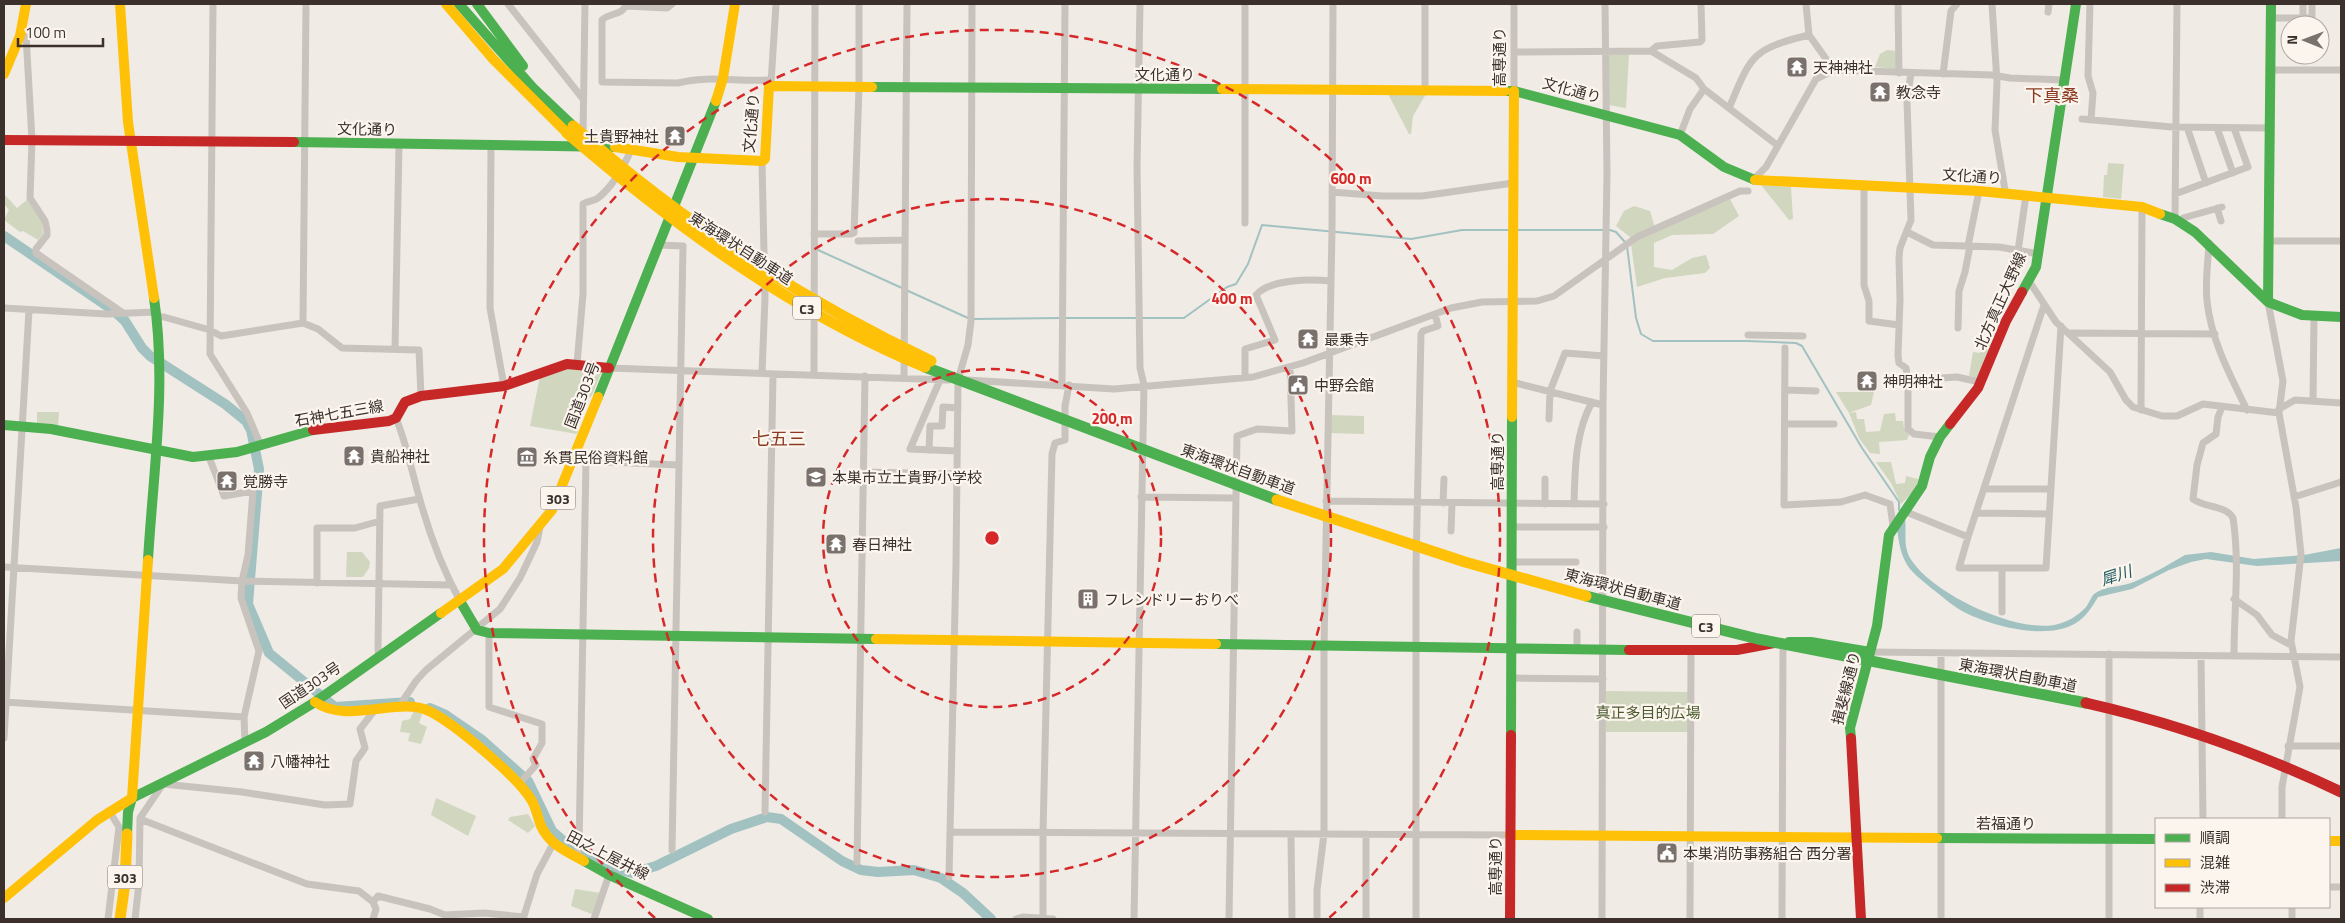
<svg xmlns="http://www.w3.org/2000/svg" width="2345" height="923" viewBox="0 0 2345 923" font-family="'Titillium Web','Noto Sans JP',sans-serif">
  <rect width="100%" height="100%" fill="#f0ebe5"/>
  <path fill="#d1d6bf" d="M1887 50 1897 51 1896 69 1875 67 1880 54Z
    M1609 54H1629L1626 108 1608 105Z
    M1388 94H1426L1413 116 1411 134H1409Z
    M2108 163 2124 164 2121 199 2103 197 2104 175H2107Z
    M1761 185 1791 187 1793 219 1789 220Z
    M5 195 17 208 27 200 42 222 43 234 38 240 23 231 20 232 4 220 9 210 4 204Z
    M1730 199 1739 216 1713 234 1672 235 1654 243V267L1672 270 1692 258 1706 255 1710 268 1705 273 1665 278 1637 287 1630 237 1616 226 1624 211 1634 206 1650 211 1656 231Z
    M1984 341 1994 342 1979 378 1969 376 1973 352 1980 353Z
    M566 367 602 371 592 395 586 403 580 415 577 434 530 426 540 376Z
    M1836 392H1874L1871 405 1849 413Z
    M37 412H59L58 426 37 423Z
    M1856 412 1857 419H1864L1866 432 1880 431 1884 414 1895 413 1896 421H1903L1904 428 1909 435 1907 440 1879 442 1880 454 1870 453 1859 438 1849 413Z
    M1330 415 1364 416V434L1329 433Z
    M1876 462H1891L1896 484 1905 483 1906 476 1921 480 1915 490 1901 504 1891 483Z
    M347 552H362L370 562 369 568 363 577H346Z
    M1606 691 1689 692 1690 732H1606Z
    M414 711 422 714 419 723 427 727 421 744 408 741 410 733 400 732 402 721 410 719Z
    M436 798 476 816 468 836 431 815Z
    M528 814 535 826 528 833 508 820 510 817Z
    M575 889 601 893 594 915 571 906Z"/>
  <path fill="#a1c2c1" d="M1905 517C1907 533 1902 547 1912 561 1934 594 2014 632 2054 625 2066 623 2078 616 2086 607 2089 603 2091 597 2094 594 2104 586 2120 587 2131 583 2149 576 2168 565 2185 555L2211 552 2254 559 2304 555 2341 548V561L2257 566 2206 559 2191 562 2169 570 2132 589 2098 597C2092 607 2086 617 2076 623 2047 641 1990 626 1962 611 1951 605 1941 595 1931 588 1922 580 1910 572 1905 561 1900 551 1898 538 1897 527Z"/>
  <g fill="none" stroke-linecap="round" stroke-linejoin="round">
    <path stroke="#a1c2c1" stroke-width="2" d="M1517 230H1610L1616 232 1625 242
      M1627 246 1636 318 1641 334 1653 341H1747L1796 343 1802 346 1862 448 1899 502V510
      M818 250 902 288
      M906 290 968 318
      M1065 318H1184L1227 287 1236 284 1248 264 1262 225 1411 239 1462 230H1510
      M973 319 1060 318"/>
    <path stroke="#a1c2c1" stroke-width="10" d="M4 236 113 310 125 321 142 348 150 356 225 404 246 421 251 430 259 469 248 604 269 653 335 707 410 702
      M430 708 444 714 482 740 528 781 552 831 567 844 615 868 632 873 656 866 731 829 767 817 781 819 842 861 861 870 878 872 914 870 941 878 963 893 991 919"/>
    <path stroke="#c9c3be" stroke-width="7" d="M213 4 210 354 247 413 261 446
      M508 4 583 99
      M626 4C623 16 610 12 602 20V82L678 83C708 75 737 82 767 80L771 83 776 4
      M1245 4V223
      M1514 4V91
      M1806 4 1809 35 1834 70
      M1898 4 1899 73
      M1992 4 1997 82 1995 130 2005 190 2003 193
      M2090 4 2088 76 2093 93 2091 120
      M626 6 667 8 672 4
      M2048 12 2049 4
      M2271 18H2312V4
      M2303 18V4
      M20 34 26 35 32 140 30 198 45 221 47 230V235L36 249V253L123 313
      M1651 51 1657 46 1700 42 1702 40 1701 4
      M1514 52 1651 51 1696 78 1704 89 1777 145
      M2271 70H2341
      M1911 73 1907 101 1911 220 1900 248 1899 258 1900 300 1898 355 1899 363 1906 368 1908 380V429L1914 434 1940 437
      M1943 74 1951 11 1957 4
      M1425 91V4
      M1729 108C1751 56 1751 49 1809 35
      M2082 119 2172 127 2270 128
      M2187 127 2206 183
      M2217 128 2233 173
      M1680 135 1690 109 1704 89
      M583 136 585 4
      M491 145 490 308 504 386
      M762 161 765 298 762 373
      M1753 180 1766 167 1816 79 1834 70 1992 75 2010 78 2064 80
      M1864 186V285L1869 301V321L1899 325
      M1332 192 1382 196H1422L1513 183
      M2175 194 2248 167 2234 128
      M2217 208 2221 221
      M2175 219 2177 4
      M2180 222 2183 218 2222 207
      M1907 232 1933 245 1999 247 2039 254
      M814 234H851L854 233 859 88V4
      M858 241 904 240
      M2269 241H2341
      M2209 243C2208 262 2205 282 2207 301 2211 340 2230 375 2247 410
      M659 245 683 246 672 850
      M1968 246 1979 191
      M2018 251 2026 195
      M2029 281 2056 322 2110 372 2126 400 2133 407 2162 416H2177L2203 404 2279 413
      M2268 302 2283 381 2279 413 2296 507 2301 554 2291 641 2300 687 2282 787V819
      M4 308 106 314 156 312
      M157 317H164L210 330 221 336 303 323 318 329 342 348 419 350 421 396
      M303 323 306 4
      M1958 328 1959 291 1965 272 1970 246
      M2070 333 2215 334
      M1748 335 1803 336
      M1785 348 1784 505 1841 502 1865 495 1890 504 1893 526
      M395 349 399 145
      M577 364 583 294V204C588 201 594 201 598 198 612 187 624 166 631 150
      M609 368 949 380
      M814 374 815 4
      M1245 377V349L1275 340 1256 295C1270 279 1310 279 1331 281
      M904 378 907 4
      M940 380 910 449 957 451
      M967 380 1114 389 1253 377 1303 363 1451 308 1482 302 1537 301 1554 296 1637 237 1740 191H1748
      M1908 380 1957 377 1980 382
      M1512 382 1603 405
      M1062 384 1065 4
      M1785 390 1816 391
      M2313 401 2314 316
      M2222 407 2218 417 2216 434 2203 443 2197 465 2193 499C2205 508 2226 505 2233 518 2240 563 2234 610 2234 655
      M2279 409 2295 400 2341 403
      M2141 410 2142 207
      M396 418C407 445 412 473 420 500 430 536 442 568 460 601
      M1549 419 1550 391 1565 353 1604 356
      M1785 424H1834
      M929 450 930 426H942L943 407 958 408
      M209 457 224 496 253 491 248 555 242 581 241 598 259 651 244 717 245 741
      M582 461 679 465
      M864 472 957 474
      M1984 489H2051
      M1141 497 1235 498
      M2294 497 2341 482
      M1326 501 1604 504
      M1443 503 1444 479
      M1545 504V479
      M1574 504C1575 469 1575 433 1592 402
      M1904 511 1968 537 2044 305
      M1976 513 2048 514
      M1511 527H1604
      M1451 531 1452 503
      M1968 537 1959 568H2046L2061 326
      M1511 562H1576
      M4 567 242 581 451 585
      M317 583V528H355L380 521
      M2234 599 2257 615 2272 635 2291 645
      M2002 612V568
      M489 633V707L542 724V743L533 759 536 765 519 784
      M1577 650V632
      M1870 652 2341 657
      M379 656 378 648 380 506 419 499
      M2201 656 2203 819
      M1511 678 1603 679
      M4 702 244 717
      M400 705 416 681 426 670 500 609 520 578 537 542 540 527
      M4 738 29 310
      M2288 746H2341
      M765 812 773 374
      M140 819 307 884 359 891 373 902 376 909 373 919
      M950 832 1510 835
      M1291 834 1292 919
      M576 857 579 848 586 461
      M857 862 865 376
      M949 877 956 564 958 380 968 345 971 321 972 4
      M2329 887H2341
      M373 902 378 896 430 909 445 915 484 913 524 917
      M2292 907V919
      M1043 918V833L1052 454 1055 443 1065 440V406L1069 385
      M108 919 119 827 109 811
      M135 919 139 884 140 818 163 784 242 792 325 805 350 804 356 761 365 748 360 729 374 711
      M523 919 537 874 553 844
      M594 919 609 875
      M1016 919 1023 917 1053 919
      M1134 919 1144 385 1140 368 1137 167 1140 4
      M1229 919 1237 436 1257 429 1292 431 1290 367
      M1317 919V890L1324 834V647L1332 230 1333 4
      M1366 919V834
      M1416 919V566L1421 334 1423 331 1438 326 1435 314
      M1602 919 1603 405 1607 174 1605 4
      M1690 919 1691 650
      M1782 919 1783 642
      M1941 919V654
      M2109 919V654
      M2200 919V907"/>
    <path stroke="#4caf50" stroke-width="10" d="M459 4 534 89 573 126
      M477 4 523 66
      M872 87 1222 89
      M1505 91H1514L1680 135 1724 167 1755 180
      M294 142 615 147
      M2160 214 2175 219 2195 232 2268 302 2302 315 2341 317
      M2022 292 2036 267 2076 4
      M2268 302 2271 4
      M598 397 716 101
      M4 425 51 429 193 457 237 452 313 430
      M148 560C153 474 167 384 154 298
      M460 601 477 630 489 633 876 639
      M1789 642H1811L1870 652
      M1216 644 1629 650
      M1511 735 1512 417
      M1851 738 1850 728 1877 626 1889 535 1922 486 1930 457 1940 437 1950 424
      M127 834 128 812 132 798 266 732 315 702 441 613
      M1937 838 2156 839
      M584 861 609 875 708 919"/>
    <path stroke="#ffc107" stroke-width="10" d="M120 4 128 122 154 298
      M446 4 493 59 567 133
      M4 74 20 36 26 4
      M1222 89 1505 91
      M716 101 723 78 735 4
      M615 147 678 157 762 161 765 159 769 86 872 87
      M1755 180 1979 191 2142 207 2160 214
      M1512 417 1514 91
      M441 613 503 569 552 510 598 397
      M876 639 1216 644
      M315 702C348 725 399 696 429 711 454 723 518 777 532 801 536 808 538 818 541 826 550 845 566 851 584 861
      M1510 835 1937 838
      M2329 841H2341
      M4 898 97 820 132 798 148 560"/>
    <path stroke="#c62828" stroke-width="10" d="M4 140 294 142
      M1950 424 1978 388 2006 321 2022 292
      M313 430 389 421 396 418 405 402 421 396 504 386 567 364 609 368
      M1629 650H1737L1774 643
      M1851 738 1861 919
      M1510 919 1511 735"/>
    <path stroke="#4caf50" stroke-width="11" d="M925 367 1277 500
      M1586 596 1758 639 2086 703"/>
    <path stroke="#ffc107" stroke-width="11" d="M573 126C685 224 797 297 931 361
      M567 133C675 226 792 312 925 367
      M1277 500 1465 562 1586 596
      M120 919 125 883 127 834"/>
    <path stroke="#c62828" stroke-width="11" d="M2086 703C2174 723 2259 753 2341 792"/>
  </g>
  <g fill="none" stroke="#d62828" stroke-width="2.5" stroke-dasharray="9 6">
    <circle cx="992" cy="538" r="169"/>
    <circle cx="992" cy="538" r="339"/>
    <path d="M655 918A508 508 0 1 1 1329 918"/>
  </g>
  <defs>
    <g id="temple-square" transform="scale(1.125)"><rect x="-9" y="-9" width="18" height="18" rx="4" fill="#7a716c" stroke="#fbf5ee"/><path d="M0-6L5-2H3V0L6.5 2.5H4V6H1.5V3h-3V6H-4V2.5H-6.5L-3 0V-2H-5Z" fill="#fff"/></g>
    <g id="civic-square" transform="scale(1.125)"><rect x="-9" y="-9" width="18" height="18" rx="4" fill="#7a716c" stroke="#fbf5ee"/><path d="M-.6-6.5H3V-4.5H.6V-3L4-1V1h2V6H-6V1h2V-1L-.6-3ZM-1.2 2.5V6h2.4V2.5Z" fill="#fff"/></g>
    <g id="museum-square" transform="scale(1.125)"><rect x="-9" y="-9" width="18" height="18" rx="4" fill="#7a716c" stroke="#fbf5ee"/><path d="M0-6L6-3V-2H-6V-3ZM-5-1h2V3h-2ZM-1-1h2V3h-2ZM3-1h2V3H3ZM-6 4H6V6H-6Z" fill="#fff"/></g>
    <g id="school-square" transform="scale(1.125)"><rect x="-9" y="-9" width="18" height="18" rx="4" fill="#7a716c" stroke="#fbf5ee"/><path d="M0-5L7-2L0 1L-7-2ZM-4 1L0 2.5L4 1V4Q0 6-4 4Z" fill="#fff"/></g>
    <g id="building-square" transform="scale(1.125)"><rect x="-9" y="-9" width="18" height="18" rx="4" fill="#7a716c" stroke="#fbf5ee"/><path d="M-4-6H4V6H1V3H-1V6H-4ZM-2.5-4.3h1.7v1.8h-1.7ZM.8-4.3h1.7v1.8H.8ZM-2.5-1h1.7V.8h-1.7ZM.8-1h1.7V.8H.8Z" fill="#fff"/></g>
  </defs>
  <g fill-rule="evenodd">
    <use href="#temple-square" x="1797" y="67"/>
    <use href="#temple-square" x="1880" y="92"/>
    <use href="#temple-square" x="675" y="136"/>
    <use href="#temple-square" x="1308" y="339"/>
    <use href="#temple-square" x="1867" y="381"/>
    <use href="#civic-square" x="1298" y="385"/>
    <use href="#temple-square" x="354" y="456"/>
    <use href="#museum-square" x="527" y="457"/>
    <use href="#school-square" x="816" y="477"/>
    <use href="#temple-square" x="227" y="481"/>
    <use href="#temple-square" x="836" y="544"/>
    <use href="#building-square" x="1088" y="599"/>
    <use href="#temple-square" x="254" y="761"/>
    <use href="#civic-square" x="1667" y="853"/>
  </g>
  <g text-anchor="middle" dominant-baseline="central" stroke-width="4.5" stroke-linejoin="round" paint-order="stroke">
    <g fill="#fbf5ee" stroke="#756b66" stroke-width="1">
      <rect x="793" y="296.5" width="28" height="23" rx="4"/>
      <rect x="540.5" y="486.5" width="35" height="23" rx="4"/>
      <rect x="1692" y="614.5" width="28" height="23" rx="4"/>
      <rect x="107.5" y="865.5" width="35" height="23" rx="4"/>
    </g>
    <g font-size="14" font-weight="bold" fill="#3b302b">
      <text x="807" y="308">C3</text>
      <text x="558" y="498">303</text>
      <text x="1706" y="626">C3</text>
      <text x="125" y="877">303</text>
    </g>
    <g font-size="15" fill="#3b302b" stroke="#fbf5ee">
      <text transform="translate(1499 57) rotate(-90)">高専通り</text>
      <text x="1165" y="74">文化通り</text>
      <text transform="translate(1572 90) rotate(15)">文化通り</text>
      <text transform="translate(751 123) rotate(-85)">文化通り</text>
      <text transform="translate(367 129) rotate(1)">文化通り</text>
      <text transform="translate(1972 176) rotate(4)">文化通り</text>
      <text transform="translate(741 248) rotate(33)">東海環状自動車道</text>
      <text transform="translate(2000 301) rotate(-66)">北方真正大野線</text>
      <text transform="translate(582 395) rotate(-69)">国道303号</text>
      <text transform="translate(339 413) rotate(-10)">石神七五三線</text>
      <text transform="translate(1497 461) rotate(-90)">高専通り</text>
      <text transform="translate(1238 469) rotate(20)">東海環状自動車道</text>
      <text transform="translate(1623 589) rotate(15)">東海環状自動車道</text>
      <text transform="translate(2018 675) rotate(11)">東海環状自動車道</text>
      <text transform="translate(310 685) rotate(-34)">国道303号</text>
      <text transform="translate(1846 688) rotate(-76)">揖斐線通り</text>
      <text x="2006" y="823">若福通り</text>
      <text transform="translate(608 855) rotate(27)">田之上屋井線</text>
      <text transform="translate(1495 866) rotate(-90)">高専通り</text>
    </g>
    <g font-size="15" fill="#3b302b" stroke="#fbf5ee" text-anchor="start">
      <text x="1813" y="67">天神神社</text>
      <text x="1896" y="92">教念寺</text>
      <text x="659" y="136" text-anchor="end">土貴野神社</text>
      <text x="1324" y="339">最乗寺</text>
      <text x="1883" y="381">神明神社</text>
      <text x="1314" y="385">中野会館</text>
      <text x="370" y="456">貴船神社</text>
      <text x="543" y="457">糸貫民俗資料館</text>
      <text x="832" y="477">本巣市立土貴野小学校</text>
      <text x="243" y="481">覚勝寺</text>
      <text x="852" y="544">春日神社</text>
      <text x="1104" y="599">フレンドリーおりべ</text>
      <text x="270" y="761">八幡神社</text>
      <text x="1683" y="853">本巣消防事務組合 西分署</text>
    </g>
    <g font-size="15" fill="#4a5a2e" stroke="#fbf5ee">
      <text x="1648" y="712">真正多目的広場</text>
    </g>
    <g font-size="16" font-style="italic" fill="#1f5a5e" stroke="#fbf5ee">
      <text transform="translate(2116 575) rotate(-18)">犀川</text>
    </g>
    <g font-size="18" fill="#8c3b22" stroke="#fbf5ee">
      <text x="2052" y="95">下真桑</text>
      <text x="779" y="438">七五三</text>
    </g>
  </g>
  <circle cx="992" cy="538" r="8" fill="#d62828" stroke="#fbf5ee" stroke-width="2.5"/>
  <g font-size="15" text-anchor="middle" font-weight="bold" fill="#d62828" stroke="#fbf5ee" stroke-width="4.5" stroke-linejoin="round" paint-order="stroke">
    <text x="1351" y="184">600 m</text>
    <text x="1232" y="304">400 m</text>
    <text x="1112" y="424">200 m</text>
  </g>
  <rect width="2345" height="923" fill="none" stroke="#3b302b" stroke-width="10"/>
  <rect x="2155" y="818" width="175" height="90" fill="#fbf5ee" stroke="#aea6a0"/>
  <rect x="2165" y="834" width="25" height="8" fill="#4caf50" stroke="#aea6a0"/>
  <text x="2200" y="843" font-size="15" fill="#3b302b">順調</text>
  <rect x="2165" y="859" width="25" height="8" fill="#ffc107" stroke="#aea6a0"/>
  <text x="2200" y="868" font-size="15" fill="#3b302b">混雑</text>
  <rect x="2165" y="884" width="25" height="8" fill="#c62828" stroke="#aea6a0"/>
  <text x="2200" y="893" font-size="15" fill="#3b302b">渋滞</text>
  <g transform="translate(2305 40) rotate(271)"><circle r="24" fill="#fbf5ee" stroke="#aea6a0"/>
  <path d="M0-4L9 19L0 12L-9 19Z" fill="#7a716c"/>
  <text y="-8" font-size="14" font-weight="bold" text-anchor="middle" fill="#3b302b">N</text>
  </g>
  <path d="M18 38v8h85v-8" fill="none" stroke="#3b302b" stroke-width="2.5"/>
  <text x="25" y="38" font-size="15" fill="#3b302b" stroke="#fbf5ee" stroke-width="4" paint-order="stroke">100 m</text>
</svg>
